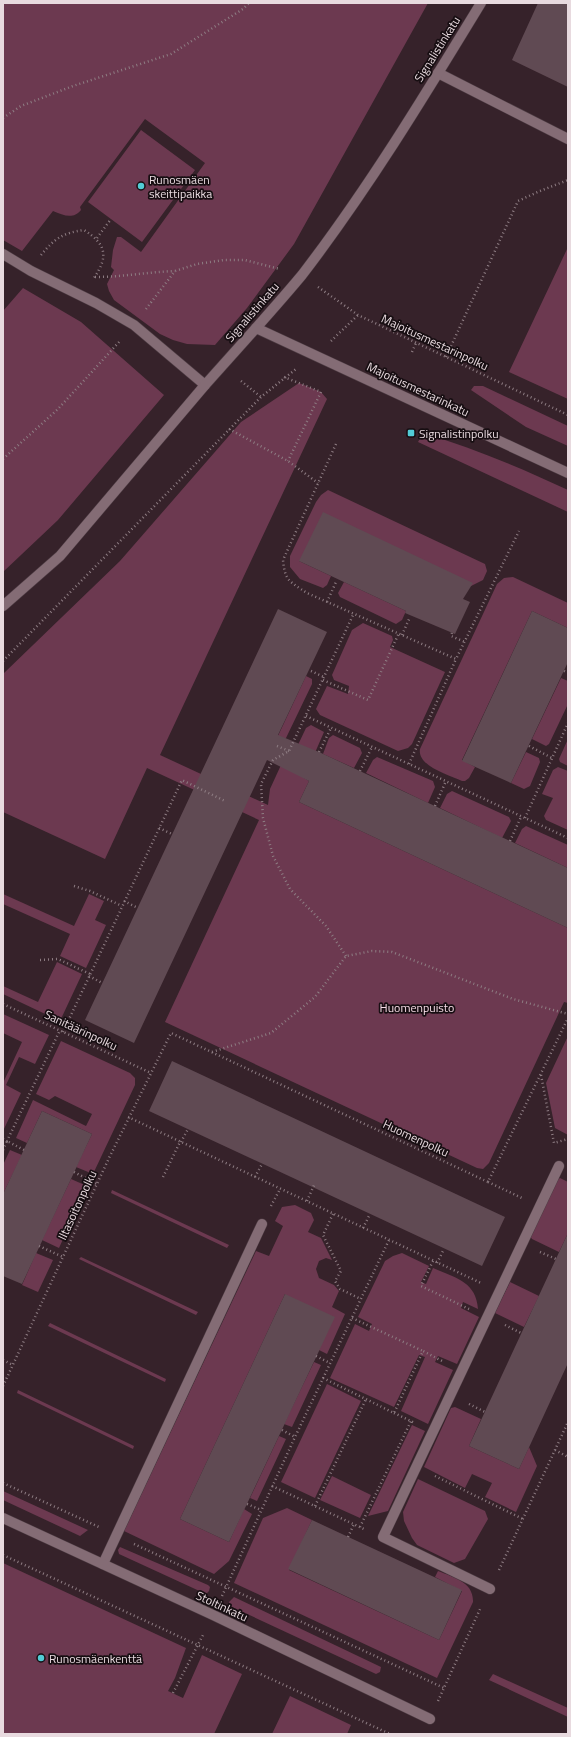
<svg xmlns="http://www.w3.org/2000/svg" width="571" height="1737" viewBox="0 0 571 1737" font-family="'Titillium Web',sans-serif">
  <rect width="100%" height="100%" fill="#36222a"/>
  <path fill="#6c3950" d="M3 3H428L294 244 247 308 215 345 187 344 173 340 160 334 114 300 109 291 107 284 114 270 111 267 113 250 117 237H121L141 252 205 163 145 119 80 207 81 210C73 220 63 215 53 211L22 251 3 240Z
    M141 130 195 170 142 242 88 202Z
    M568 247V399L509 372Z
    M23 288 81 322 164 395 58 520 3 572V311Z
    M299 383 321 392 327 399 160 755 268 805 270 789 281 765 287 768 306 728 311 725 324 732 304 778 309 781 299 802 568 928V1003L564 1002 489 1163 483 1169 477 1168 165 1022 259 820 147 768 105 859 3 812V674L120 561 241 422Z
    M474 386H483L568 426V446L526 427 471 390Z
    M423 433C473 448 521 468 568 490V512L418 442Z
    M328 490 485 564 487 571 483 580 471 586 299 561 331 576 327 585 323 588 300 579 290 567V556L316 502 321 495Z
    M513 577 568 603V628L532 611 462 760 475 767 469 778 465 781H462C449 775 417 766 420 749L497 584 504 578Z
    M344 582 406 611 402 620 396 624 340 597 338 593Z
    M363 623 392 636 393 640 390 647 445 672 412 744 408 748 398 751 320 715 316 709 327 686 348 694 349 686 334 680 332 675 352 630Z
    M306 676 312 679V684L286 738 283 740 277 738Z
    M561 678 568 681V704L549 744 546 746 532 739Z
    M333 735 360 748 362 753 354 768 323 754 329 738Z
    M568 739V766L560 762 559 759Z
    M526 752 539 758 540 762 530 786 524 789 511 783Z
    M377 757 433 781 435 787 428 803 366 773 373 760Z
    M558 767 568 771V830L546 820 544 816 553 798 542 794 553 770Z
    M452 791 509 817 511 821 502 838 440 808 447 794Z
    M526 826 568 845V868L515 843 522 829Z
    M3 894 74 926 89 894 104 901 95 920 106 925 86 968 60 956 70 934 3 904Z
    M57 962 82 974 60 1021 3 994V986L38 1002Z
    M3 1014 49 1035 35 1064 19 1057 6 1085 21 1093 3 1131V1083L22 1042 3 1033Z
    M568 1036V1135L555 1128 546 1083Z
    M61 1041 130 1073 135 1078V1085L93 1174 76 1167 92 1134 42 1111 27 1143 16 1138 33 1100 86 1126 92 1114 55 1096 49 1100 36 1094Z
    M10 1150 22 1155 3 1194V1165Z
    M560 1178 568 1182V1233L559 1252 532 1239 530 1236 557 1180Z
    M71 1179 87 1186 59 1248 42 1240Z
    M112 1190 229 1245 227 1248 111 1193Z
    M295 1205 311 1213 314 1220 308 1232 321 1238 332 1260 326 1258 319 1261 316 1269 319 1278 334 1285 339 1291 332 1307 345 1314 327 1354 319 1350 285 1294 180 1519 229 1542 244 1509 252 1514 229 1561 214 1574 124 1531 256 1251 269 1256 283 1226 275 1221 282 1207Z
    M36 1253 53 1260 38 1292 22 1285Z
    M402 1253 429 1266 421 1282 426 1284 433 1268C455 1278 476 1281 478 1309L463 1302 461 1308 479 1317 457 1364 438 1356 435 1362 453 1370 428 1424 401 1411 425 1357 419 1355 394 1407 330 1378 355 1324 369 1331 372 1324 358 1317 385 1261 393 1256Z
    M81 1257 198 1312 196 1315 79 1259Z
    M510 1282 539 1296 524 1327 495 1313Z
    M50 1323 166 1379 165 1382 48 1326Z
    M314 1362 321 1365 292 1427 284 1424Z
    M327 1384 361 1401 315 1498 281 1482Z
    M18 1390 134 1446 133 1449 17 1393Z
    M455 1407 481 1419 469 1446 519 1469 529 1447 537 1466 516 1512 485 1497 492 1483 472 1474 465 1488 424 1467 451 1408Z
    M412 1425 425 1431 388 1511 368 1516Z
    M279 1436 286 1439 257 1501 250 1498Z
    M332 1476 371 1495 360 1518 320 1500Z
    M418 1479 485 1511 488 1519 465 1559 454 1563 417 1545 412 1538 404 1521 403 1512Z
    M3 1491 88 1530 80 1536 3 1500Z
    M287 1508 312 1520 289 1570 439 1640 462 1591 435 1577 438 1571C453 1577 474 1582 473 1602L437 1678 234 1583 263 1518Z
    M120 1547 208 1585 210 1587 209 1591 206 1594 119 1554 118 1550Z
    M3 1563 186 1648 175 1678 168 1691 183 1698 202 1655 242 1674 214 1734H3Z
    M234 1597 381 1667 380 1672 376 1674 230 1606 229 1602Z
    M493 1674 568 1708V1717L489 1680Z
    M290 1696 351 1725 347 1734H272Z"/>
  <path fill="#604a53" d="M538 3H568V87L512 60Z
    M323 512 473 583 463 599 470 602 455 634 405 613 406 611 299 561Z
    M278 609 327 632 278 735 319 752 568 868V928L299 802 309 781 267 760 134 1043 85 1020Z
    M532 611 568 628V662L511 783 462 761Z
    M172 1061 505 1217 482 1266 149 1111Z
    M42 1111 92 1134 22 1284 3 1276V1194Z
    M568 1233V1363L519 1469 469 1446Z
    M285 1294 335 1317 229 1542 180 1519Z
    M312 1520 462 1590 439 1640 288 1569Z"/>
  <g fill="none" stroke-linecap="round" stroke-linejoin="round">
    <g stroke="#4e3d44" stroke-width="11">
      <path id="service" d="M438 73 568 139
        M3 254 31 271 96 303 134 325 205 385
        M103 1564 262 1224"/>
    </g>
    <g stroke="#4e3d44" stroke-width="11">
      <path id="minor" d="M256 328C272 310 287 293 302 275 368 189 425 95 481 3
        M3 1518 213 1615 430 1719
        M490 1589 383 1537 559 1166"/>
    </g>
    <g stroke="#4e3d44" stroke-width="11">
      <path id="tertiary" d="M3 606 60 556 205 385 256 328 568 473"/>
    </g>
    <path stroke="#8e7d83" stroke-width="2.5" stroke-dasharray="1 3" stroke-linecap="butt" d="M3 118 21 106 73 86 171 54 243 9 249 3
      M97 238 111 219
      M41 255C55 238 63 233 84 230 106 244 109 256 94 278
      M95 277C122 277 148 272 175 271
      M318 287 358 315 568 415
      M146 309 175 271 197 264 224 260H245L280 269
      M331 341 358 315
      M412 352 416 343
      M446 357 518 201 540 191 568 180
      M284 377 321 392 288 461
      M241 381 261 397
      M229 429 288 461 318 483
      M336 444 283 560C285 581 289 581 307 593L456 659 519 531
      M3 459 58 409 120 341
      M327 602 336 582
      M452 633 451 636 465 642
      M402 635 410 617
      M3 661 261 397 296 369
      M311 671 324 677
      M564 671 568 673
      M323 680 368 700 399 633
      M306 716 568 838
      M277 746 289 751
      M529 746 552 758
      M319 752 331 728
      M409 764 456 659
      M360 771 372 747
      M435 806 446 781
      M525 818 568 723
      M159 828 172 834
      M510 841 521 817
      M74 886 90 891 122 906
      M124 901 138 908
      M346 956 326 926 290 889 273 856 263 818 261 784 273 760 289 751 354 613
      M40 960 58 959 90 974
      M89 976 102 983
      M3 1004 151 1073
      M63 1032 182 780 225 801
      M212 1052 271 1033 315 997 346 956 372 951 392 952 513 999 568 1014
      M541 1075 554 1143 568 1139
      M128 1117 481 1283
      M3 1139 7 1141 60 1030
      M181 1142 188 1129
      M3 1150 7 1141 24 1150
      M74 1172 97 1184
      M163 1177 180 1142
      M255 1177 262 1164
      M488 1182 522 1198
      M307 1201 315 1183
      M271 1206 280 1189
      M333 1214 323 1235 341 1271 335 1281 340 1289 361 1299
      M363 1228 370 1214
      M39 1246 63 1257
      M540 1252 556 1259
      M433 1261 421 1286 469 1309
      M437 1263 444 1249
      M352 1318 423 1351
      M505 1325 521 1333
      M316 1356 330 1363
      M3 1360 13 1365
      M323 1378 394 1413 423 1351 444 1362
      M3 1386 109 1158 171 1033 488 1182 568 1018
      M469 1404 485 1412
      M394 1413 415 1423
      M282 1430 295 1437
      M555 1450 568 1457
      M435 1476 523 1519
      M3 1483 99 1527
      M272 1486 364 1529
      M247 1504 261 1510
      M315 1506 366 1399
      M360 1527 411 1421
      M348 1537 354 1524
      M134 1544 444 1688
      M3 1555 390 1734
      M499 1570 568 1422
      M222 1596 295 1437 389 1240
      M173 1693 204 1633
      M438 1701 481 1607"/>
    <use href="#service" stroke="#846c75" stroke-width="10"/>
    <use href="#minor" stroke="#846c75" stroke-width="10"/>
    <use href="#tertiary" stroke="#846c75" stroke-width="10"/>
  </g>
  <g fill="#52ccd6" stroke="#170e12" stroke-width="1.5">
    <circle cx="141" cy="186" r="4"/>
    <rect x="407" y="429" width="8" height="8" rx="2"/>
    <circle cx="41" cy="1658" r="4"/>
  </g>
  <g text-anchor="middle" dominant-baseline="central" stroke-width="3.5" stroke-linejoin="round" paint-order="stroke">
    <g font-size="12" fill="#e8dadf" stroke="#170e12">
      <text transform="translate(437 49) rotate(-58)">Signalistinkatu</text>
      <text transform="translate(252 312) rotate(-49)">Signalistinkatu</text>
      <text transform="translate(435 342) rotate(25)">Majoitusmestarinpolku</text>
      <text transform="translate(418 389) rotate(25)">Majoitusmestarinkatu</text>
      <text transform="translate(81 1030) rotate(25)">Sanitäärinpolku</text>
      <text transform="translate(416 1138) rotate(25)">Huomenpolku</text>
      <text transform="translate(77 1205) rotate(-65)">Iltasoitonpolku</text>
      <text transform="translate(222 1606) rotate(25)">Stoltinkatu</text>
    </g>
    <g font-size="12" fill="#e8dadf" stroke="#170e12" text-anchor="start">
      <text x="149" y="179">Runosmäen<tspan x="149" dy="14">skeittipaikka</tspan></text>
      <text x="419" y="433">Signalistinpolku</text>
      <text x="49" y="1658">Runosmäenkenttä</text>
    </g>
    <g font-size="12" fill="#f6dce6" stroke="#170e12">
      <text x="417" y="1007">Huomenpuisto</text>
    </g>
  </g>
  <rect width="571" height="1737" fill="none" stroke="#e8dadf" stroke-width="8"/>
</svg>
